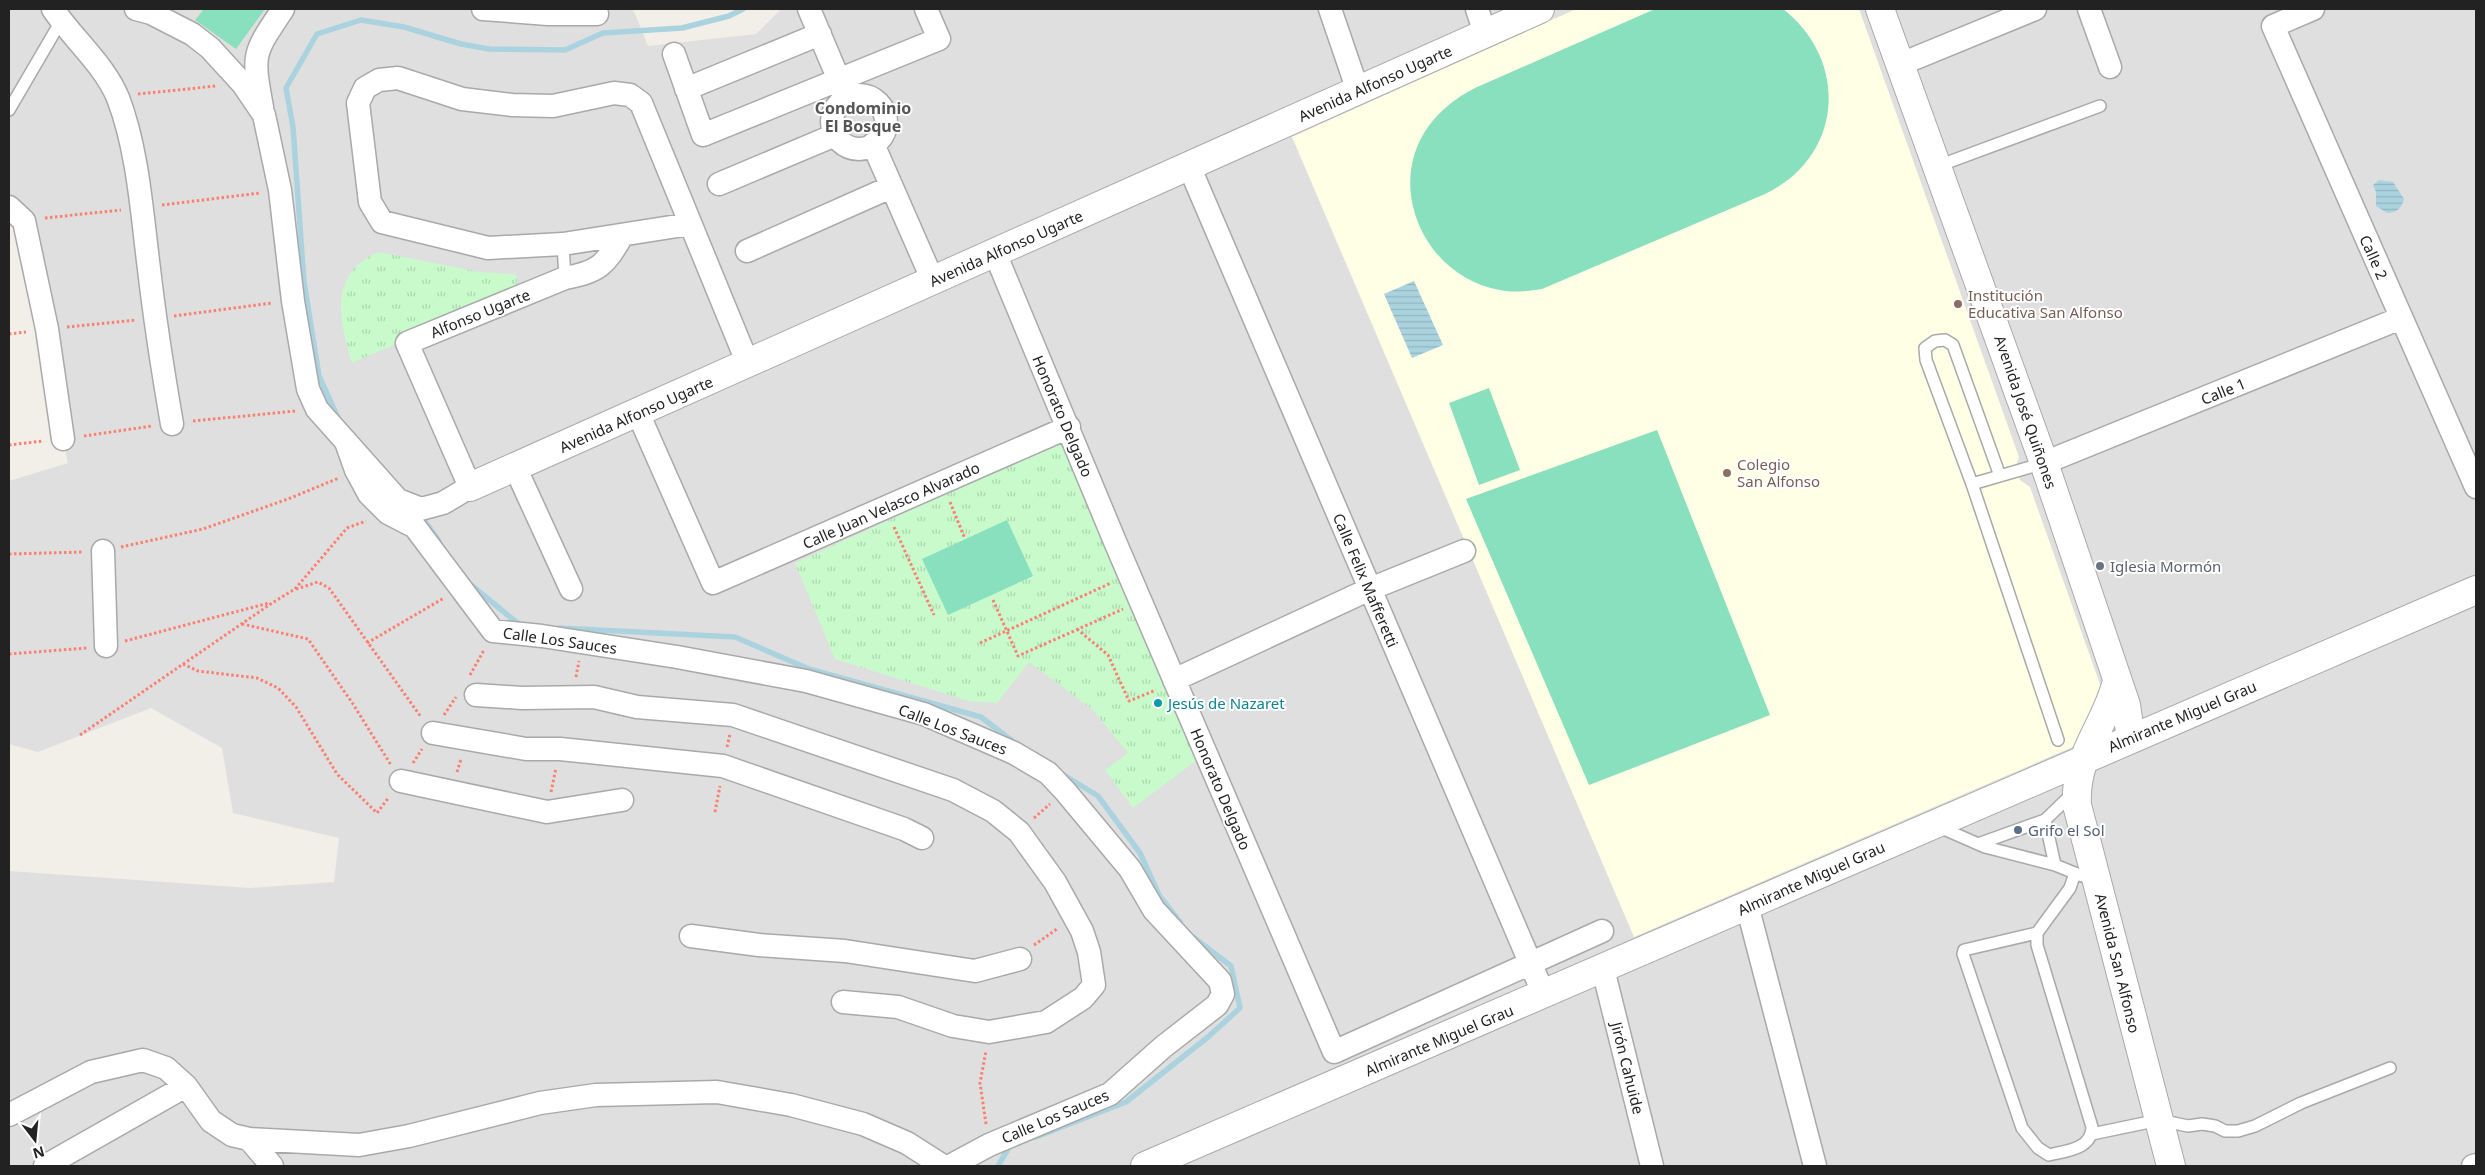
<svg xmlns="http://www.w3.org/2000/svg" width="2485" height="1175" viewBox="0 0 2485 1175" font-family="'Noto Sans',sans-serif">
  <defs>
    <pattern id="park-tufts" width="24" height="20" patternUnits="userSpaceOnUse" patternTransform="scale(1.25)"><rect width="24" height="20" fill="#c8facc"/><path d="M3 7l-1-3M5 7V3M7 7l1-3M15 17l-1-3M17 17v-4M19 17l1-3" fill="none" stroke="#acd6af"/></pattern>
    <pattern id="water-rules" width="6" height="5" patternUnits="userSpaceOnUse" patternTransform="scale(1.25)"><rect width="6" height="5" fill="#aad3df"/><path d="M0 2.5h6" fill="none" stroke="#92b5bf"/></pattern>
  </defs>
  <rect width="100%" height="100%" fill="#f2efe9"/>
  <path fill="#e0dfdf" d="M9 9H633L648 46 756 34 781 9H2476V1166H9V871L250 888 334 882 339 838 233 813 222 748 151 708 38 752 9 744V481L68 463 18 218 9 214Z"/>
  <path fill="#ffffe5" d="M1576 9H1859L2019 457 2016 467 2020 480 2030 487 2101 687 2084 742 1634 937 1292 137Z"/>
  <path fill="url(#park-tufts)" d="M378 252 479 272 514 274 517 276 516 288 513 293 352 363C339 321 328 274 378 252Z
    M1060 442 1197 760 1133 808 1105 770 1128 753 1093 710 1029 662 997 703 969 701 835 659 795 563Z"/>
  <path fill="#88e0be" d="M204 9H265L236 49 195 20Z
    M1655 9H1783C1834 48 1846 120 1800 169 1790 180 1778 187 1765 194L1542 289C1528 291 1514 293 1500 290 1427 278 1384 189 1428 127 1441 109 1456 98 1475 88Z
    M1489 388 1520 470 1479 485 1449 403Z
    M1657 430 1770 715 1589 785 1466 499Z
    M1007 520 1033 576 948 615 922 559Z"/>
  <path fill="url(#water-rules)" d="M2379 180 2393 182 2404 199C2402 208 2396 213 2387 213L2376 206V192L2373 185Z
    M1414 281 1443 345 1412 358 1384 294Z"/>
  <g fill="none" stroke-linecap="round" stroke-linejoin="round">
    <path stroke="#aad3df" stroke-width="5.5" d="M338 418 319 376 304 282 293 127 286 88 317 34 361 20 404 27 461 44 489 49 565 50 603 33 682 28 729 16 743 9
      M420 514 439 541
      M471 585 520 625
      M559 628 735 637 809 669 981 717 1015 743
      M1062 774 1098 796 1140 853 1159 895 1180 922
      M1036 1137 1126 1102 1208 1037 1240 1008 1231 966 1193 937
      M998 1166 1011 1144"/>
    <g stroke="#a9a9a9" stroke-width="14">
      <path id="service" d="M9 110 61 21
        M1938 166 2100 106
        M563 244 565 278
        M2000 476 1953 345 1945 340 1935 341 1925 348 1926 360 1972 484 2058 740
        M1972 484 2044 463
        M2073 793 2045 820 2055 865 2082 876
        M1937 826 1985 847 2055 865
        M1978 844 2045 820
        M2037 933 1964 950 1963 954 2022 1128 2038 1148 2049 1155C2066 1151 2092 1149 2092 1127L2037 945V933L2070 888 2075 873
        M2092 1134 2159 1120 2188 1126 2202 1124 2215 1126 2225 1131H2238L2255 1126 2301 1103 2390 1068"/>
    </g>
    <g stroke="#a9a9a9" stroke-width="25">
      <path id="minor" d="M53 9C73 39 104 64 118 98 138 150 142 214 149 269 155 321 163 372 172 424
        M136 9 151 13 192 34 210 48 243 84 264 115 280 190 293 301 308 389 317 409 398 500 421 509 443 503 470 487 407 343 565 278C599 272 605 265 622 236
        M483 9 548 14H597
        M809 9 844 92
        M1330 9 1358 91
        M1477 9 1485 33
        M2089 9 2110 67
        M2313 9 2273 26 2476 487
        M674 54 703 135 939 39 926 9
        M1901 64 2035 9
        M686 89 820 34
        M832 122a27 27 0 1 1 54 0a27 27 0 1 1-54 0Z
        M262 107C252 53 253 54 283 9
        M873 144 933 281
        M1189 166 1544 995
        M719 184 835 135
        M9 207 24 221 47 329 63 439
        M690 224 563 244 488 248 382 222 370 202 358 103 365 88 379 80 398 78 462 99 512 105 553 106 614 93 630 95 641 103 748 364
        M747 251 891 187
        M995 253 1116 544 1334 1052 1602 931
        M638 413 713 583 1069 427
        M346 442 356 470 369 494 388 513 415 527 493 631 542 636 677 657 806 681 924 714 1014 753 1048 773 1065 791 1130 869 1154 910 1220 981 1223 994 1217 1005 1163 1047 1110 1094 989 1145 950 1166
        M2044 463 2401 318
        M515 467 571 589
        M103 551 106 646
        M1174 680 1370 589 1464 551
        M476 695 522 698 594 697 637 707 733 715 953 790 993 811 1019 832 1055 882 1082 931 1089 952 1094 985 1083 998 1046 1022 989 1032 953 1026 898 1007 843 1002
        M433 733 526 749H560L723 766 904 829 922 838
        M401 781 547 812 622 800
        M1747 905 1815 1166
        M691 936 759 945 845 951 975 971 1020 959
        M1603 969 1652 1166
        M9 1115 91 1072 143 1060 166 1068 186 1086 211 1121 232 1135 249 1139 359 1145 409 1136 540 1103 596 1095 717 1092 791 1105 863 1124 907 1143 943 1166
        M249 1139 272 1166
        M45 1166 186 1086
        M2473 1166 2476 1165"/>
    </g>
    <g stroke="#a9a9a9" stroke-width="30">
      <path id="tertiary" d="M1880 9 2044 463 2126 705 2131 738
        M470 487 1540 9
        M2117 681C2106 726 2074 755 2077 805L2171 1166
        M1145 1166C1589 975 2032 781 2476 590"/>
    </g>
    <path stroke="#fa8072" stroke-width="3" stroke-dasharray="2.5 2.5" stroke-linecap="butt" d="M138 94 216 86
      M162 205 260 193
      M45 218 121 210
      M174 316 272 303
      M67 327 136 320
      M9 334 26 332
      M193 421 296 411
      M84 436 152 426
      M9 445 43 441
      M950 502 965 539
      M894 527 934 615
      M121 547 203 529 288 499 339 478
      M9 554 83 552
      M296 589 318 582 329 588 421 717
      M993 600 1018 656 1123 609
      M242 624 308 639 353 704 391 765
      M1077 629 1108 655 1129 701 1156 690
      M125 641 269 603
      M367 643 444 598
      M980 643 1111 583
      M9 654 87 648
      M183 664 198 671 257 678 278 688 296 707 337 774 377 813 389 797
      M470 675 484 650
      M576 677 579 661
      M444 715 456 697
      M80 735 272 603 295 589 347 528 366 521
      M727 747 730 734
      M413 763 422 749
      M457 772 461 759
      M551 792 556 768
      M715 812 720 786
      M1034 818 1050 804
      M1034 945 1057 929
      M986 1124 980 1083 986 1051"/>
    <use href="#service" stroke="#fff" stroke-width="11"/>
    <use href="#minor" stroke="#fff" stroke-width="22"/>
    <use href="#tertiary" stroke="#fff" stroke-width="28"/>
  </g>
  <g fill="#8d6e63" stroke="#fff" stroke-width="2">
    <circle cx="1958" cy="304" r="5"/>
    <circle cx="1727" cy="473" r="5"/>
  </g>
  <circle fill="#6b7280" stroke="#fff" stroke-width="2" cx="2100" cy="566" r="5"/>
  <circle fill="#0f9aa8" stroke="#fff" stroke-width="2" cx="1158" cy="703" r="5"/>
  <circle fill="#5c6f8a" stroke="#fff" stroke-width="2" cx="2018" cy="830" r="5"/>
  <g text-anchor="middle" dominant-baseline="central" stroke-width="4" stroke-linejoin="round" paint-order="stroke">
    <g font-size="15" fill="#222" stroke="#fff">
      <text transform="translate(1375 83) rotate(-24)">Avenida Alfonso Ugarte</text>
      <text transform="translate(1006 248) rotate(-24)">Avenida Alfonso Ugarte</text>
      <text transform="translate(2374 257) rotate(66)">Calle 2</text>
      <text transform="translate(480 313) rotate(-22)">Alfonso Ugarte</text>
      <text transform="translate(2223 391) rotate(-22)">Calle 1</text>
      <text transform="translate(2026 412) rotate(71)">Avenida José Quiñones</text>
      <text transform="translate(636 414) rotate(-24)">Avenida Alfonso Ugarte</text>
      <text transform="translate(1063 416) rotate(67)">Honorato Delgado</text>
      <text transform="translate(891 505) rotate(-24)">Calle Juan Velasco Alvarado</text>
      <text transform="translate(1366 580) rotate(67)">Calle Felix Mafferetti</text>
      <text transform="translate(560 640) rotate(8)">Calle Los Sauces</text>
      <text transform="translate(2182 716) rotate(-23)">Almirante Miguel Grau</text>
      <text transform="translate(953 729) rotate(21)">Calle Los Sauces</text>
      <text transform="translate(1221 789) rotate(67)">Honorato Delgado</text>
      <text transform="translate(1811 878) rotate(-24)">Almirante Miguel Grau</text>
      <text transform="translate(2118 963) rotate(76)">Avenida San Alfonso</text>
      <text transform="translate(1439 1040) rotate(-23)">Almirante Miguel Grau</text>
      <text transform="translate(1628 1068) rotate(76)">Jirón Cahuide</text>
      <text transform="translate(1055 1116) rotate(-23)">Calle Los Sauces</text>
    </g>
    <g font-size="15" fill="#785e54" stroke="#fff" text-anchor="start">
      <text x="1968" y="295">Institución<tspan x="1968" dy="17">Educativa San Alfonso</tspan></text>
      <text x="1737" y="464">Colegio<tspan x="1737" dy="17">San Alfonso</tspan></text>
    </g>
    <g font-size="15" fill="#5b616d" stroke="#fff" text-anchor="start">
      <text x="2110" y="566">Iglesia Mormón</text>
    </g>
    <g font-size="15" fill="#0d838f" stroke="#fff" text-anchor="start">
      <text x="1168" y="703">Jesús de Nazaret</text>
    </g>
    <g font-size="15" fill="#4e5e75" stroke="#fff" text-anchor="start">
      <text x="2028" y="830">Grifo el Sol</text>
    </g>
    <g font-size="16" font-weight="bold" fill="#555" stroke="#fff">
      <text x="863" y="108">Condominio<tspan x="863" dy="18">El Bosque</tspan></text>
    </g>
  </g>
  <rect width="2485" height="1175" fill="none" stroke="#222222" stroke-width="20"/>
  <g transform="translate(35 1140) rotate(164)" stroke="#ffffff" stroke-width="4" paint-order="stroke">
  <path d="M0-4L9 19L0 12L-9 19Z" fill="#222222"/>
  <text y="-8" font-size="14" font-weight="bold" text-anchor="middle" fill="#222222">N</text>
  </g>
</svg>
